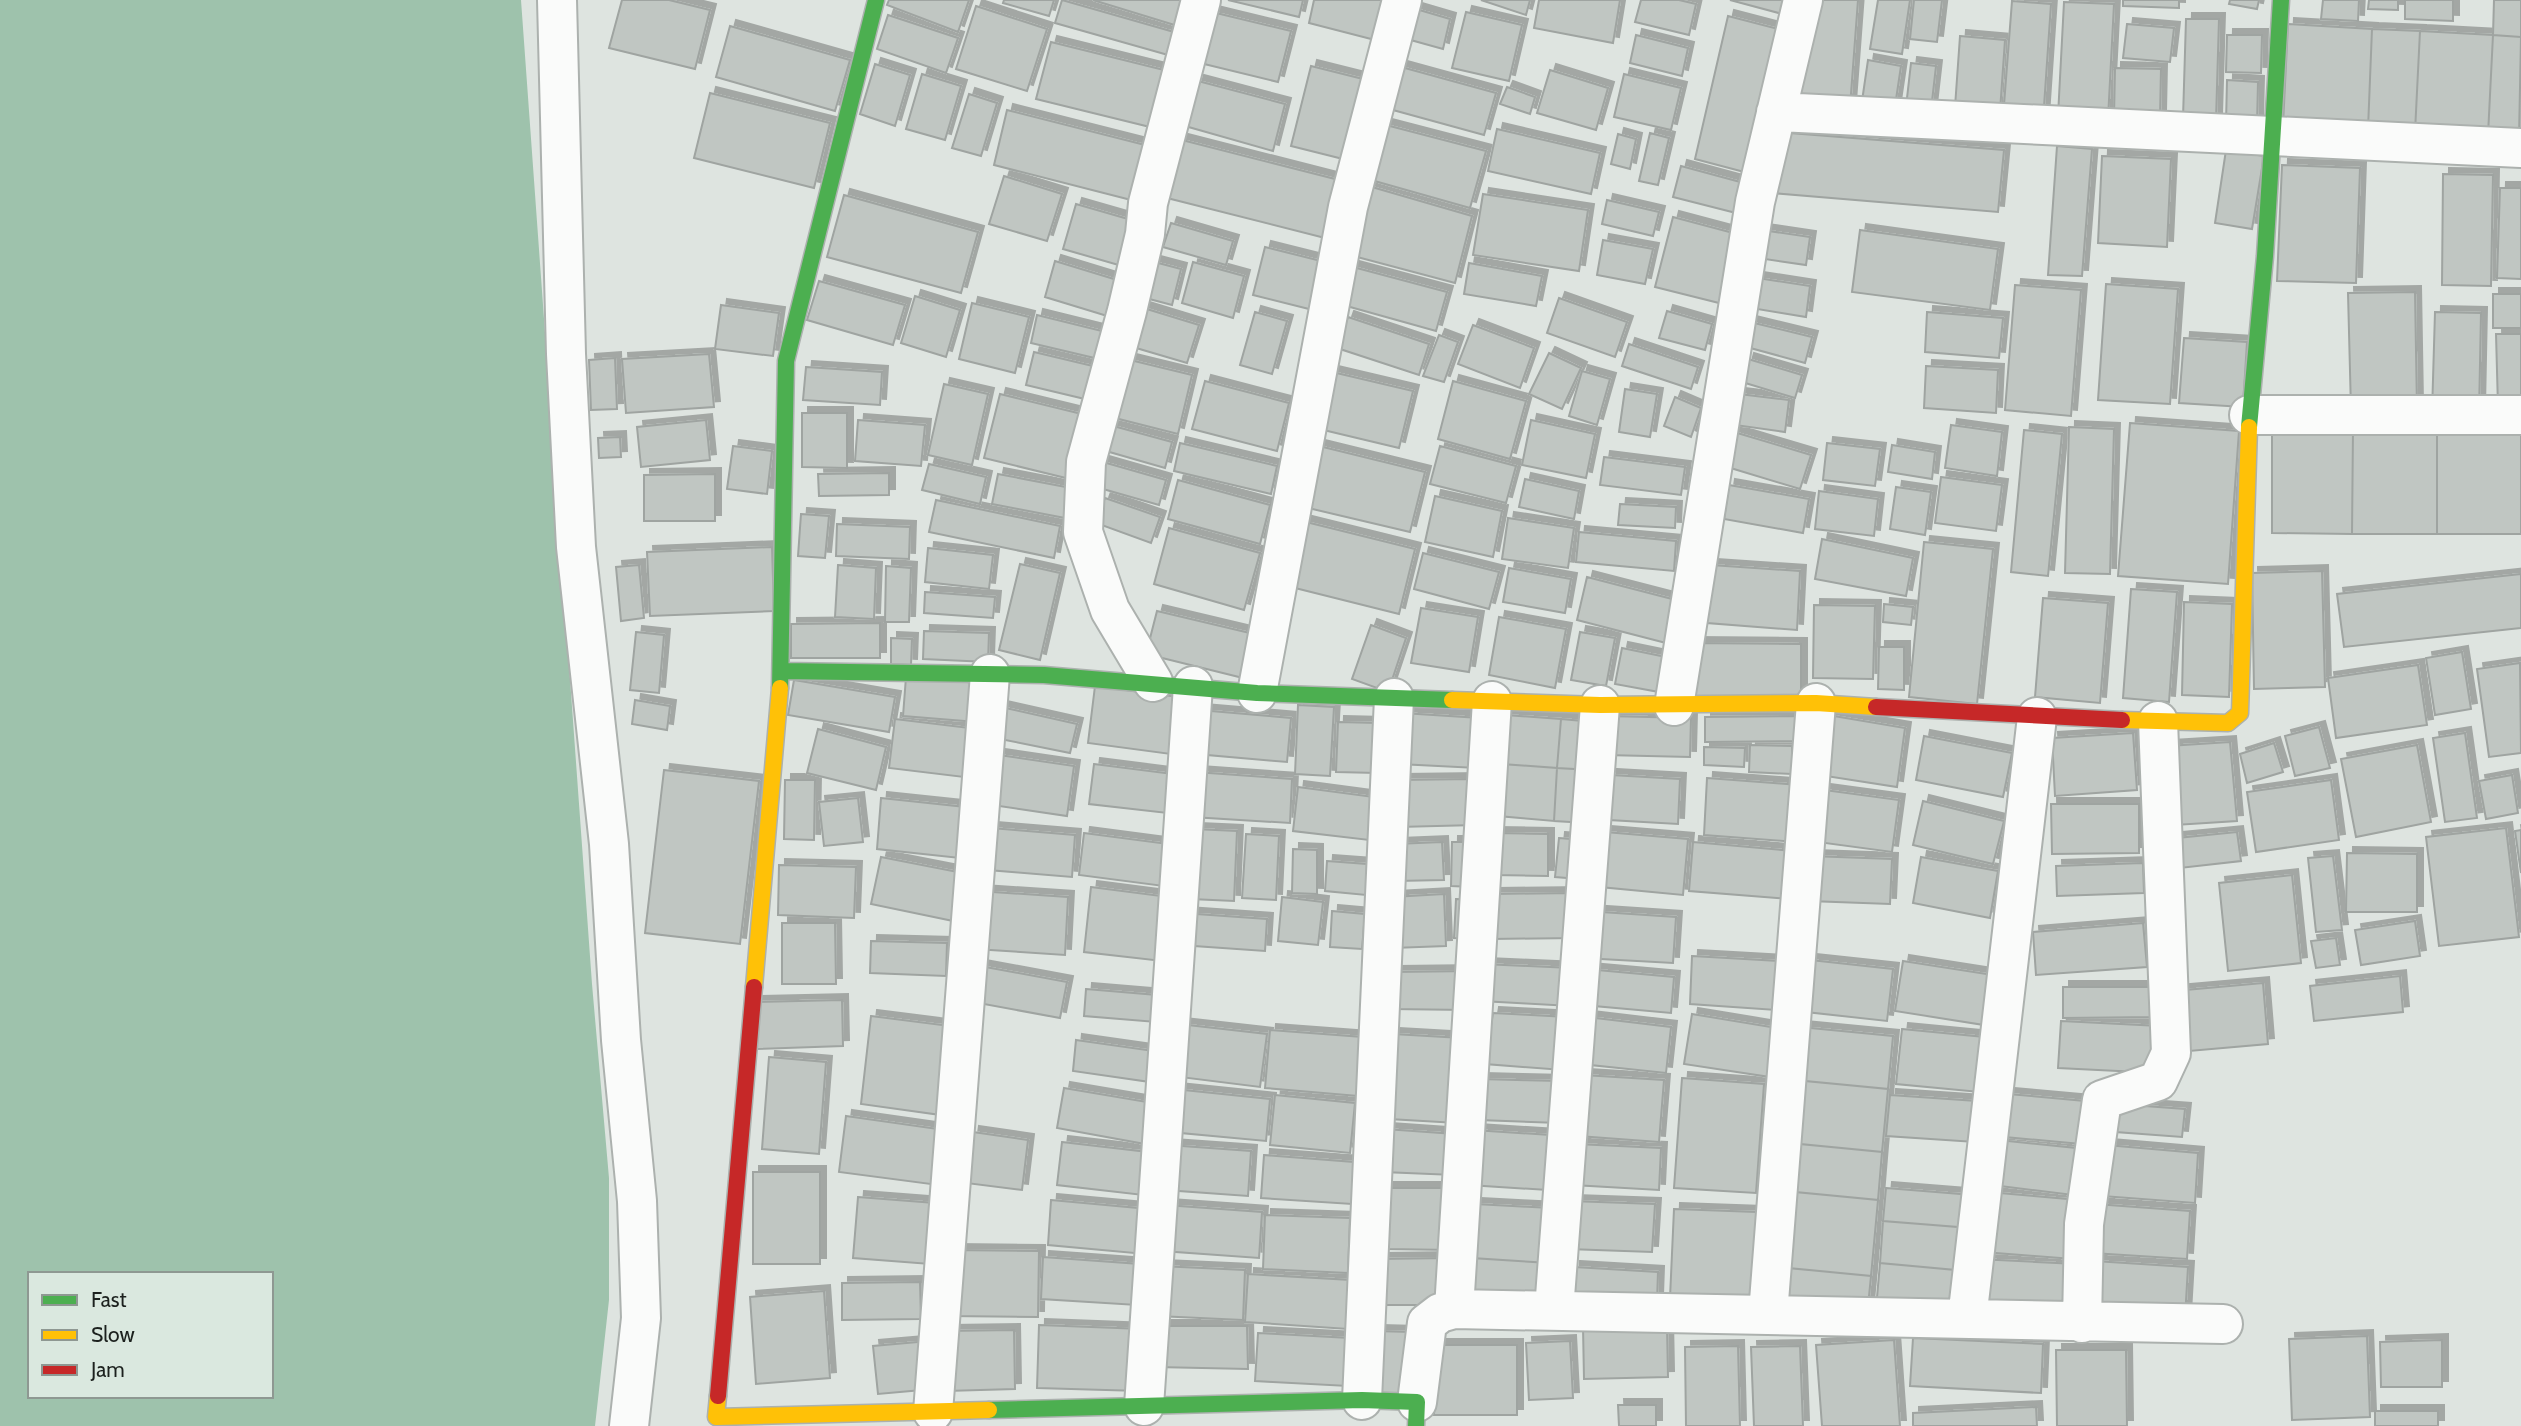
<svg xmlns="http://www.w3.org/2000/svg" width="2521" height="1426" viewBox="0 0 2521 1426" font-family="Cabin,sans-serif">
  <defs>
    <filter id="shadow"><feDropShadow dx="6" dy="-6" stdDeviation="0" flood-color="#0004"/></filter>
  </defs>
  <rect width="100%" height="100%" fill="#dee4e0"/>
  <path fill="#9ec2ac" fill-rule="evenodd" d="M0 0H521L592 984 609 1178V1300L595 1426H0ZM30 1274H271V1396H30Z"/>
  <path fill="#c0c6c2" stroke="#9fa4a1" stroke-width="2" filter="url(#shadow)" d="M622 0H669L710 10 695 69 609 48Z
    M889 0H969L958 32 887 5Z
    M1004 0H1054L1049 16 1003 3Z
    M1062 0 1174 32 1168 55 1055 23Z
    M1093 0H1189L1181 27Z
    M1228 0H1303L1299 17Z
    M1314 0H1385L1375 40 1309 23Z
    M1481 0H1530L1526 15Z
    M1539 0H1620L1613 43 1534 28Z
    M1641 0H1679L1696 4 1689 35 1635 22Z
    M1730 0H1789L1786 15Z
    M1815 0H1858L1850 107 1797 103Z
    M1878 0H1910L1902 54 1870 49Z
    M1914 0H1942L1937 42 1910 39Z
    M2123 0H2179V8L2123 6Z
    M2230 0H2259L2257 9 2229 4Z
    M2323 0H2359L2358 21 2321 19Z
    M2369 0H2398V10L2368 9Z
    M2405 0H2453V21L2405 19Z
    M2494 0H2521V37L2493 35Z
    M2012 1 2051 4 2043 121 2003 118Z
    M2064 2 2114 4 2108 119 2058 116Z
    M976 6 1047 29 1027 91 956 69Z
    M1416 9 1450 19 1443 49 1407 39Z
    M1212 12 1291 31 1278 82 1200 63Z
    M1466 12 1522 25 1509 81 1452 68Z
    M888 15 958 38 946 73 877 49Z
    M1728 16 1782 30 1748 173 1695 159Z
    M2186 19H2219L2216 120 2183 118Z
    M2127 24 2174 28 2170 62 2123 58Z
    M2288 24 2372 29 2368 129 2283 125Z
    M730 26 850 60 835 111 716 77Z
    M2372 29 2420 31 2415 132 2368 129Z
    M2420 31 2493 35 2488 135 2415 132Z
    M1636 35 1688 48 1682 76 1630 63Z
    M2227 35H2262L2261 73 2226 72Z
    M2493 35 2521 37 2519 137 2488 135Z
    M1960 36 2005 40 2000 111 1955 107Z
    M1051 42 1168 71 1154 128 1036 99Z
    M1868 60 1901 66 1894 113 1861 108Z
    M1911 63 1936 66 1931 110 1906 107Z
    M875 64 910 75 895 126 860 114Z
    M1394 65 1496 93 1484 135 1382 107Z
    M1311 66 1363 79 1343 159 1291 146Z
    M2115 68 2161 69 2160 117 2114 116Z
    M1550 70 1608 88 1596 130 1537 113Z
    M922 74 961 86 945 140 906 129Z
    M1624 74 1681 88 1671 130 1614 117Z
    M2227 80 2258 82 2257 124 2226 123Z
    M1198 81 1285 104 1273 151 1185 126Z
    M1507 87 1535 97 1530 114 1500 104Z
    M710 93 830 123 814 188 694 158Z
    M969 94 997 103 981 156 952 148Z
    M1007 110 1149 146 1135 201 994 165Z
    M1386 125 1486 151 1470 208 1371 180Z
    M1497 129 1600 153 1591 194 1488 171Z
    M1777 132 2004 150 1998 212 1772 193Z
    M1650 133 1669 138 1658 185 1639 181Z
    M1618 134 1636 139 1630 169 1611 164Z
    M1182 140 1339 180 1325 238 1167 198Z
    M2057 146 2092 149 2082 276 2048 275Z
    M2226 150 2264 156 2252 229 2215 223Z
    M2102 156 2171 159 2167 247 2098 243Z
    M2282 165 2360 168 2356 283 2277 281Z
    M1681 166 1744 183 1736 213 1673 197Z
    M2443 174 2493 175 2491 286 2442 285Z
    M1004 176 1062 194 1047 241 989 224Z
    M1365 185 1472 216 1455 283 1346 254Z
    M2500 188H2521V279L2497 278Z
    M1483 194 1588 210 1579 271 1473 255Z
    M844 195 978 232 961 293 827 257Z
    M1607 200 1659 212 1653 236 1602 224Z
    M1076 204 1142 223 1129 268 1063 249Z
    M1673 217 1737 234 1719 303 1655 287Z
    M1171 223 1233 241 1226 265 1163 247Z
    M1762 230 1810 237 1806 265 1758 258Z
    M1860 230 1998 249 1990 310 1852 292Z
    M1603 240 1653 249 1645 284 1597 275Z
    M1265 247 1325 262 1313 310 1253 295Z
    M1147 260 1181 269 1172 305 1138 296Z
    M1055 261 1127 283 1117 319 1045 297Z
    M1193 262 1244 276 1233 318 1182 303Z
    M1469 263 1542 276 1536 306 1464 294Z
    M1353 267 1447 292 1436 331 1343 305Z
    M1751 277 1810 286 1806 317 1745 307Z
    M819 281 905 305 893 345 807 320Z
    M2106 284 2178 289 2170 404 2098 400Z
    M2015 285 2081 290 2071 416 2005 410Z
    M2415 292 2417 409 2351 410 2348 293Z
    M2493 294H2521V328H2493Z
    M915 296 960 310 946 357 901 343Z
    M1559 298 1627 322 1615 357 1547 333Z
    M972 303 1029 317 1015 373 959 359Z
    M721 305 779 313 773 356 715 349Z
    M1137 306 1199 325 1187 363 1126 345Z
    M1667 311 1712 324 1705 350 1659 338Z
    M1255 312 1287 321 1272 374 1240 365Z
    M1927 312 2003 318 1999 358 1925 352Z
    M2435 312 2481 313 2479 413H2432Z
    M1037 315 1110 333 1103 360 1031 343Z
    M1348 317 1429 344 1419 375 1337 348Z
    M1750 322 1812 337 1805 363 1743 346Z
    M1473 325 1534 348 1520 388 1458 364Z
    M2496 334H2521V407H2498Z
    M1439 335 1458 342 1444 382 1423 376Z
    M2184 338 2247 342 2243 407 2179 403Z
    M1629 344 1698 367 1691 389 1622 366Z
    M1034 352 1097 367 1089 400 1026 385Z
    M1549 353 1581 368 1562 409 1529 394Z
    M709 354 714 407 626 413 622 359Z
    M615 358 617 409 591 410 589 360Z
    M1126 359 1192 375 1178 434 1111 417Z
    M1748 359 1802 375 1795 398 1742 382Z
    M1926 366 1998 370 1996 413 1924 408Z
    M806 367 882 372 880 405 803 400Z
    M1328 371 1413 391 1399 448 1315 428Z
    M1582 371 1610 379 1597 425 1569 416Z
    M1205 381 1289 403 1277 451 1192 429Z
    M1453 381 1526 401 1510 459 1438 439Z
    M944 384 988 394 972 465 928 455Z
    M1625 389 1657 394 1650 437 1619 432Z
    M1000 394 1090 416 1074 480 984 458Z
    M1739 394 1789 400 1785 432 1735 425Z
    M1675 397 1701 408 1691 437 1664 426Z
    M802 413H847V468L802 467Z
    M706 420 710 460 641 467 637 427Z
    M858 420 925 425 921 466 855 461Z
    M1531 420 1595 434 1586 478 1522 465Z
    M2130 423 2239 431 2228 584 2118 576Z
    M1106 424 1172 442 1165 468 1099 449Z
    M1951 425 2002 432 1997 476 1945 468Z
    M2069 427 2114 429 2110 574 2065 573Z
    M2272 428 2353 429 2352 534 2272 533Z
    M2353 429 2437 430V534H2352Z
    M2024 430 2062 434 2048 576 2011 572Z
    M2437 430 2521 431V534H2437Z
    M1734 432 1811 455 1800 489 1724 466Z
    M620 437 621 457 599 458 598 438Z
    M1180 443 1277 466 1271 494 1174 471Z
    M1827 443 1880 449 1875 486 1823 480Z
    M1892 445 1935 452 1932 479 1888 472Z
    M733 446 772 451 767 494 727 489Z
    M1319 446 1425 472 1410 532 1304 507Z
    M1440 446 1516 466 1506 503 1430 484Z
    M1604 457 1685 467 1681 495 1600 485Z
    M1096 460 1166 480 1159 505 1089 485Z
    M929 464 986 477 980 504 922 490Z
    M889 473V495L819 496 818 474Z
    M715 474V521H644V475Z
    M998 474 1071 488 1065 518 992 504Z
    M1941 477 2002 485 1996 531 1935 523Z
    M1525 479 1579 491 1574 519 1519 507Z
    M1178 480 1270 505 1260 544 1168 519Z
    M1729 485 1809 499 1803 533 1724 519Z
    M1896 487 1931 492 1925 535 1890 529Z
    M1819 491 1878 499 1874 536 1815 529Z
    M1435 496 1502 511 1493 557 1425 542Z
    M1105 498 1160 517 1151 543 1096 523Z
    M936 500 1060 526 1054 558 929 532Z
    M1620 504 1676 507 1675 528 1618 525Z
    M801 514 829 516 825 558 798 556Z
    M1508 518 1574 528 1568 568 1502 559Z
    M1298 520 1415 549 1399 614 1283 585Z
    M837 524 910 527 909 559 836 556Z
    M1169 528 1260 553 1244 610 1154 584Z
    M1579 532 1676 541 1674 571 1576 562Z
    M1822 539 1913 558 1906 596 1815 579Z
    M1924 542 1993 549 1977 704 1909 697Z
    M772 547 774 611 650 616 647 552Z
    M928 548 993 555 989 589 925 582Z
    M1423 553 1499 572 1489 609 1414 589Z
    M1020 564 1060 573 1040 660 999 650Z
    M639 565 644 618 621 621 616 567Z
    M838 565 876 568 874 619 835 617Z
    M1711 565 1800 571 1797 630 1707 623Z
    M886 566 911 568 909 622H885Z
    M1509 568 1571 579 1565 613 1503 602Z
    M2322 571 2325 687 2254 689 2252 573Z
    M2521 574V628L2344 647 2337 594Z
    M1587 577 1676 600 1666 643 1577 620Z
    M2131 589 2177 592 2169 702 2123 698Z
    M925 592 995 597 993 618 924 613Z
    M2043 598 2108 603 2100 703 2035 697Z
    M2184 602 2232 604 2229 697 2182 695Z
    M1884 604 1913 607 1911 625 1883 622Z
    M1814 605 1875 606 1873 679 1813 678Z
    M1421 608 1478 617 1469 672 1411 663Z
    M1157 611 1254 634 1243 678 1146 654Z
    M1499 617 1566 629 1555 688 1489 675Z
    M880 623V658H791V624Z
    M1371 625 1406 638 1388 692 1352 679Z
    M924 631 989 633 988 662 923 659Z
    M636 632 664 635 659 693 630 690Z
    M1580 632 1615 638 1606 686 1571 680Z
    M891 638 912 639 911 665 891 664Z
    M1687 643 1801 644V702L1687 701Z
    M1879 647H1904V690L1878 689Z
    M1622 648 1666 657 1659 692 1615 684Z
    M2462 652 2471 709 2435 715 2426 658Z
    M2520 663 2521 753 2489 757 2477 669Z
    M2418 665 2427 725 2336 738 2328 678Z
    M906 677 979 683 977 722 903 716Z
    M794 680 895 697 889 732 788 715Z
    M1095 686 1186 698 1178 755 1088 743Z
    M635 700 670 706 667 730 632 724Z
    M1298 705 1334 707 1330 776 1295 774Z
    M1001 707 1077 724 1070 753 995 738Z
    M1199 710 1291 718 1287 762 1196 754Z
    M1402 713 1480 718 1477 768 1399 764Z
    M1822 714 1905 728 1897 787 1813 774Z
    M1505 715 1561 719 1557 768 1502 764Z
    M1606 716 1691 718 1690 757 1605 755Z
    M1808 716V741L1705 742V717Z
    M895 719 978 729 972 778 889 768Z
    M1561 719 1594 722 1591 770 1557 768Z
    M1338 722 1378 723 1377 773 1336 772Z
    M2319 727 2330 768 2295 776 2285 736Z
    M818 729 886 747 876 790 807 773Z
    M2133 733 2137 790 2055 796 2052 738Z
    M2465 733 2477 818 2445 822 2433 738Z
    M1924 736 2012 753 2003 797 1916 780Z
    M2230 742 2237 821 2175 825 2168 746Z
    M2274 743 2283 772 2247 783 2240 754Z
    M1750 745 1792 746V774L1749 772Z
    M2417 745 2431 822 2356 837 2341 759Z
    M1704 747 1745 748 1744 767 1704 765Z
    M999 755 1074 766 1067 816 992 805Z
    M1094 764 1181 775 1176 814 1089 804Z
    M1502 764 1557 768 1554 821 1498 816Z
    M1557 768 1591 770 1587 823 1554 821Z
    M664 770 759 781 740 944 645 933Z
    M1195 772 1292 779 1290 823 1192 817Z
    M1611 775 1680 779 1678 824 1609 820Z
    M2512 775 2518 813 2486 819 2479 781Z
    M1707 778 1799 785 1796 842 1704 835Z
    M1474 779 1476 825 1398 827 1397 780Z
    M785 780H815L814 840 784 839Z
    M2331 780 2339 840 2256 852 2247 792Z
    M1298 787 1374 797 1369 840 1293 831Z
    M1817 789 1899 800 1892 852 1810 841Z
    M858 798 863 842 824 846 819 802Z
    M881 798 975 808 969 859 877 849Z
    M1923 801 2004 821 1993 864 1913 845Z
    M2051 804H2139V853L2052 854Z
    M991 828 1075 835 1072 877 988 870Z
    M2506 828 2519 937 2439 946 2426 837Z
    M1194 829 1237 831 1234 901 1191 899Z
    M2521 830V873L2515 831Z
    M1605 832 1688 839 1683 895 1600 887Z
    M2237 832 2241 861 2171 869 2167 839Z
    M1084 833 1176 845 1171 887 1079 875Z
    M1491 833 1548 834V876L1491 875Z
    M1246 834 1279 836 1276 900 1242 898Z
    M1559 838 1582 840 1579 879 1555 877Z
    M1442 842 1444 880 1396 881 1395 844Z
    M1452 842H1473V887L1451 886Z
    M1693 842 1793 851 1790 899 1689 891Z
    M1293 849 1317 850V894L1292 893Z
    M2347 853 2417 854V912H2346Z
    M1810 856 1892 859 1890 904 1809 901Z
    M2333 856 2342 930 2316 932 2308 858Z
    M881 857 968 874 958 922 871 904Z
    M1921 857 1998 871 1990 918 1913 903Z
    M1327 861 1367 864 1366 895 1325 891Z
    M2143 863 2144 893 2057 896 2056 866Z
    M779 865 856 867 854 918 778 915Z
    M2292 875 2301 963 2228 971 2219 883Z
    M1091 887 1169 897 1162 961 1084 952Z
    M978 891 1068 897 1065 955 975 949Z
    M1576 893V938L1491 939V894Z
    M1444 894 1446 946 1393 948 1392 897Z
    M1282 897 1323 902 1318 945 1278 941Z
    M1456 899 1478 900 1477 939 1454 938Z
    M1332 911 1365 914 1362 949 1330 947Z
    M1586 911 1676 917 1673 963 1583 958Z
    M1182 913 1267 919 1265 951 1180 945Z
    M2415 921 2420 956 2361 965 2355 930Z
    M782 923H835L836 984H782Z
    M2143 923 2147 967 2036 975 2033 932Z
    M2336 938 2340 965 2316 968 2311 941Z
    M871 941 947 943 946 976 870 973Z
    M1692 956 1779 961 1776 1010 1690 1004Z
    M1801 959 1893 969 1887 1021 1797 1011Z
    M1903 961 1993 975 1984 1025 1895 1011Z
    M1482 964 1572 968 1571 1006 1481 1001Z
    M980 966 1067 982 1060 1018 973 1002Z
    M1586 969 1674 977 1671 1013 1583 1005Z
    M1473 971 1467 1010 1391 1009 1392 972Z
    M2400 976 2403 1012 2314 1021 2310 986Z
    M2263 983 2268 1044 2178 1052 2174 991Z
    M2063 987H2153L2154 1017 2063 1018Z
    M1086 989 1157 995 1156 1022 1084 1016Z
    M842 1000 843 1046 757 1049 756 1002Z
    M1493 1013 1568 1017 1563 1070 1485 1064Z
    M1692 1014 1777 1028 1770 1077 1684 1064Z
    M871 1016 958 1027 948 1116 861 1104Z
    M1587 1017 1671 1027 1666 1073 1581 1064Z
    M2061 1021 2160 1026 2158 1073 2058 1068Z
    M1179 1024 1267 1034 1260 1087 1172 1076Z
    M1800 1027 1893 1036 1888 1089 1795 1080Z
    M1902 1029 1995 1038 1990 1093 1896 1084Z
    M1270 1030 1363 1037 1358 1096 1265 1088Z
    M1393 1034 1462 1038 1457 1123 1389 1119Z
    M1076 1040 1161 1052 1157 1083 1073 1071Z
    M769 1057 826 1062 819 1154 762 1149Z
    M1583 1075 1664 1080 1659 1142 1578 1136Z
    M1682 1078 1764 1084 1756 1193 1674 1188Z
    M1479 1079 1560 1081 1559 1123 1479 1120Z
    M1795 1080 1888 1089 1882 1152 1790 1143Z
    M1064 1088 1153 1103 1145 1144 1057 1128Z
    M1174 1089 1270 1099 1266 1141 1170 1132Z
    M1997 1093 2096 1102 2092 1145 1994 1136Z
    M1275 1095 1355 1103 1350 1153 1270 1145Z
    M1890 1095 1977 1101 1975 1142 1886 1136Z
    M2104 1103 2185 1109 2182 1137 2102 1131Z
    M846 1116 945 1130 938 1185 839 1172Z
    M1385 1129 1455 1134 1454 1175 1383 1172Z
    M1473 1130 1566 1136 1563 1191 1469 1185Z
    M973 1132 1028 1140 1022 1190 966 1183Z
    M1989 1139 2086 1149 2081 1196 1984 1184Z
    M1062 1142 1148 1152 1143 1195 1057 1185Z
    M1790 1143 1882 1152 1878 1200 1785 1191Z
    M1576 1144 1661 1148 1659 1190 1573 1185Z
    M1168 1145 1251 1151 1248 1196 1165 1190Z
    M2106 1145 2198 1153 2195 1203 2102 1196Z
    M1264 1155 1354 1162 1352 1204 1261 1198Z
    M753 1172H820V1264H753Z
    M1387 1188H1452V1250L1386 1249Z
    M1886 1188 1973 1195 1970 1228 1883 1221Z
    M1785 1191 1878 1200 1871 1276 1778 1267Z
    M1988 1192 2079 1200 2073 1259 1983 1252Z
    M858 1197 935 1203 930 1264 853 1258Z
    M1051 1200 1149 1209 1145 1254 1048 1245Z
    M1570 1201 1655 1204 1652 1252 1568 1249Z
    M1475 1204 1552 1208 1549 1263 1472 1258Z
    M2095 1204 2190 1211 2187 1259 2092 1253Z
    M1165 1205 1262 1212 1259 1258 1162 1251Z
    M1674 1209 1757 1212 1753 1301 1670 1298Z
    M1265 1215 1350 1218 1348 1273 1263 1269Z
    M1883 1221 1970 1228 1966 1271 1880 1263Z
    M948 1250 1039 1251 1038 1317 948 1316Z
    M1043 1257 1140 1264 1137 1305 1041 1299Z
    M1449 1258 1432 1305H1378V1259Z
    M1472 1258 1549 1263 1547 1306 1469 1302Z
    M1977 1259 2077 1264 2074 1321 1974 1316Z
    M2094 1261 2188 1267 2185 1318 2091 1312Z
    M1880 1263 1966 1271 1963 1316 1876 1309Z
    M1159 1266 1245 1270 1243 1320 1157 1316Z
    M1574 1267 1658 1272 1657 1301 1572 1296Z
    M1778 1267 1871 1276 1867 1316 1775 1307Z
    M1248 1274 1351 1280 1348 1329 1245 1322Z
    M920 1282 921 1319 842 1320V1283Z
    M824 1291 830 1378 756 1384 750 1297Z
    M1039 1325 1143 1329 1140 1391 1037 1388Z
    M1156 1326H1247L1248 1369 1156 1367Z
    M1667 1326 1668 1377 1584 1379 1583 1327Z
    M1014 1330 1015 1389 946 1391 945 1331Z
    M1375 1331 1412 1332V1395L1372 1394Z
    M1258 1333 1350 1338 1348 1386 1255 1381Z
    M2367 1336 2370 1417 2292 1420 2289 1339Z
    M1913 1338 2043 1344 2041 1393 1910 1386Z
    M1894 1340 1900 1426H1822L1816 1345Z
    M2442 1340V1387H2381L2380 1342Z
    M929 1341 933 1389 878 1394 873 1346Z
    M1570 1341 1573 1398 1529 1400 1526 1343Z
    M1434 1345H1517V1415H1434Z
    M1738 1346 1740 1426H1686L1685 1347Z
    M1800 1346 1803 1426H1754L1751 1347Z
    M2056 1350H2126L2127 1426H2057Z
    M1618 1405H1656V1426H1619Z
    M2036 1407 2037 1426H1913V1413Z
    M2375 1411H2438V1426H2375Z"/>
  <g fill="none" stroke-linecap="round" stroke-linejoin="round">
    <g stroke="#acb1ae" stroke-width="42">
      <path id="street" d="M557 0 566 354 576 547 609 844 621 1040 637 1201 641 1318 629 1426
        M1776 112 2521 148
        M2249 415H2521
        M1153 682 1110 610 1083 532 1086 462 1127 311 1145 234 1148 203 1201 0
        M1257 693 1348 207 1402 0
        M1674 706 1755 202 1803 0
        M1454 1309 1492 701
        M1554 1310 1600 705
        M1768 1314 1816 703
        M1967 1319 2037 717
        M2082 1323 2084 1224 2102 1100 2158 1081 2171 1053 2158 721
        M1362 1400 1394 698
        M1417 1402 1427 1323 1440 1313 1454 1309 2223 1324
        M1144 1406 1193 686
        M933 1412 990 674"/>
    </g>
    <g stroke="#acb1ae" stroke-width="19">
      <path id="fast" d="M2249 427 2265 256 2281 0
        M782 671 1044 675 1257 693 1452 700
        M780 688 786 361 876 0
        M989 1410 1362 1400 1417 1402 1416 1426"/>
    </g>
    <g stroke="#acb1ae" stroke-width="19">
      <path id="slow" d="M1452 700 1600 705 1816 703 1876 707
        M2122 720 2228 723 2240 713 2249 427
        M754 987 780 688
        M718 1396 716 1417 989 1410"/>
    </g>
    <g stroke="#acb1ae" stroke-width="19">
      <path id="jam" d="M1876 707 2122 720
        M718 1396 754 987"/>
    </g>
    <use href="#street" stroke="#fafbfa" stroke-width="38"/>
    <use href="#fast" stroke="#4caf50" stroke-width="16"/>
    <use href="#slow" stroke="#ffc107" stroke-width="16"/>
    <use href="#jam" stroke="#c62828" stroke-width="16"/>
  </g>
  <rect x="28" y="1272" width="245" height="126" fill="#dae8df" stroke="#8e9892" stroke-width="2"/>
  <rect x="42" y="1295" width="35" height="10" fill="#4caf50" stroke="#8e9892" stroke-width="2"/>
  <text x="91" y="1307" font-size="21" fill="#1c211e">Fast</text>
  <rect x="42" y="1330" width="35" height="10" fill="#ffc107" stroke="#8e9892" stroke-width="2"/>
  <text x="91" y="1342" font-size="21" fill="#1c211e">Slow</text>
  <rect x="42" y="1365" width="35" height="10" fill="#c62828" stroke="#8e9892" stroke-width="2"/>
  <text x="91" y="1377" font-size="21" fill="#1c211e">Jam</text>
</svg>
